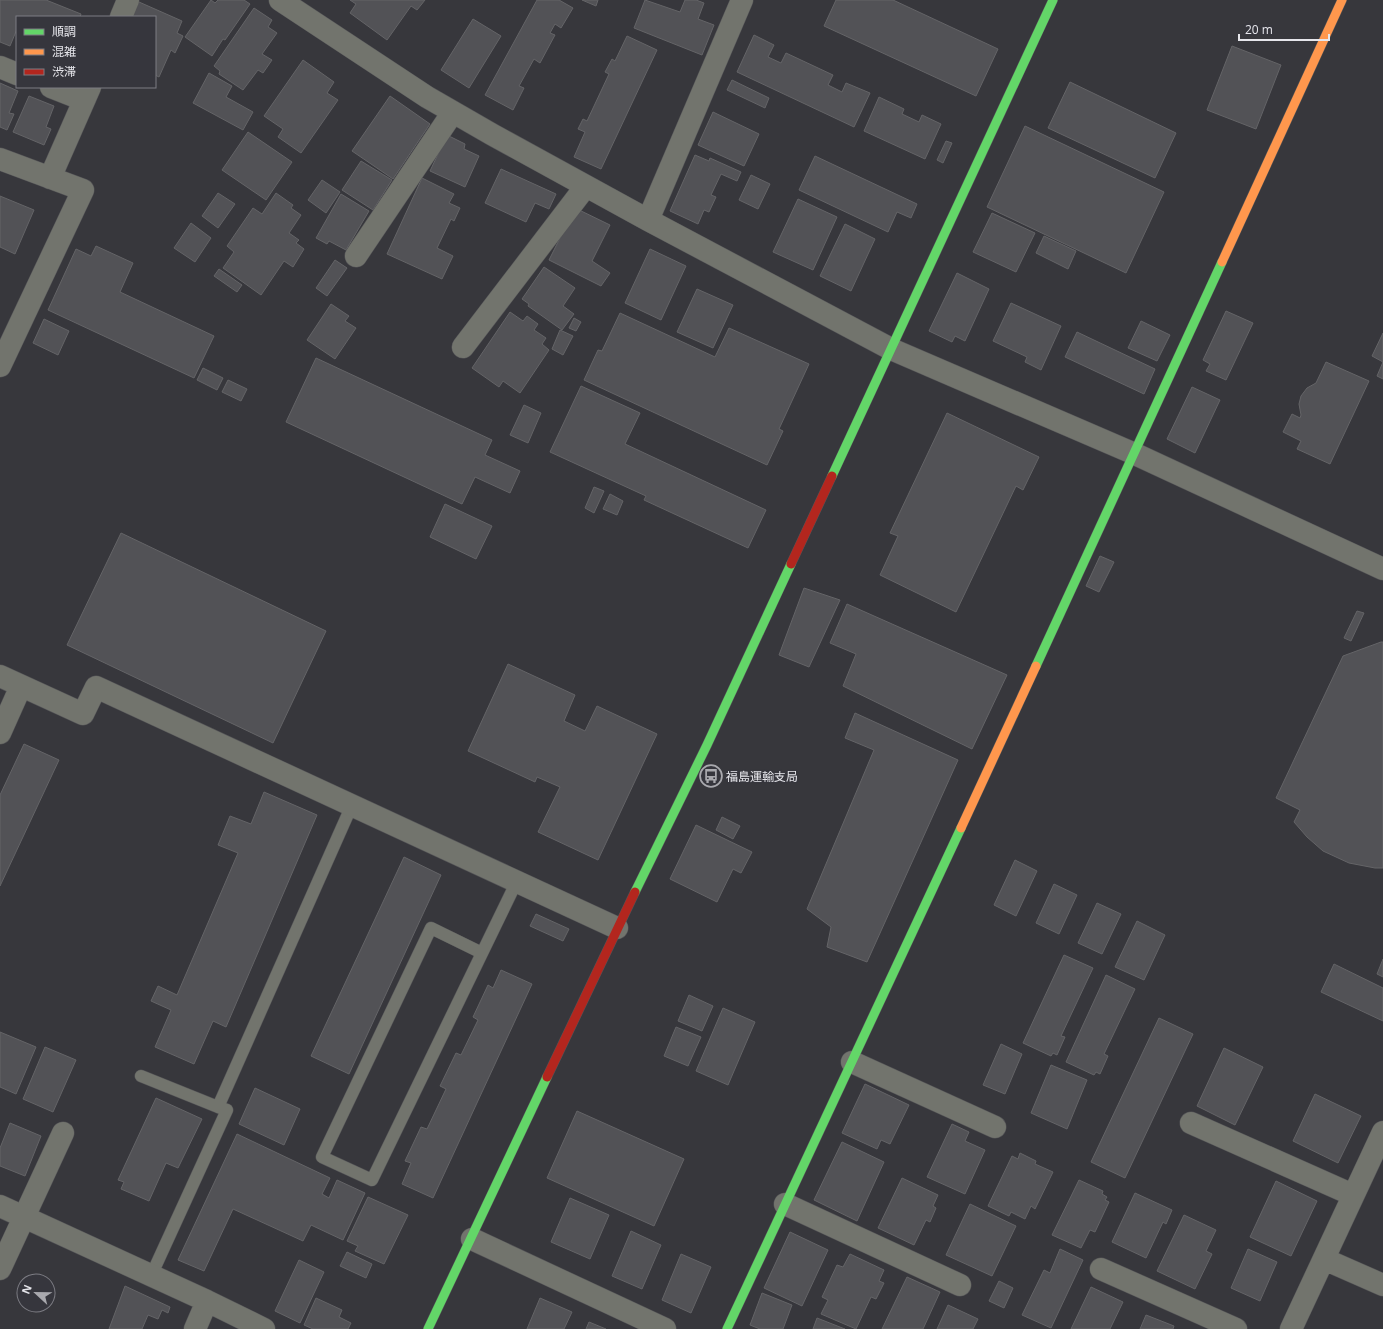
<svg xmlns="http://www.w3.org/2000/svg" width="1383" height="1329" viewBox="0 0 1383 1329" font-family="'Open Sans','Noto Sans JP',sans-serif">
  <rect width="100%" height="100%" fill="#37373c"/>
  <path fill="#525256" stroke="#646467" d="M0 0H46L81 14 80 17H17V29L10 46 0 42Z
    M211 0 215 3 218 0H244L250 4 225 40 223 39 212 56 185 37Z
    M350 0H425L417 10 411 6 387 40 350 13 356 4Z
    M537 0H559L573 8 561 28 555 24 550 33 555 35 540 63 534 59 519 86 524 88 513 110 485 95Z
    M582 0H598L596 6Z
    M645 0 680 12 685 0H696L704 3 698 19 714 25 702 55 634 28Z
    M836 0H893L998 49 976 96 824 26Z
    M139 2 182 21 177 33 183 36 175 53 171 50 159 77 155 75V17H132Z
    M254 8 272 20 268 27 277 33 262 54 272 60 263 73 258 70 243 90 219 74 220 71 214 66Z
    M473 19 501 36 469 88 441 70Z
    M754 35 774 45 768 57 781 63 786 53 833 75 828 85 842 92 846 83 870 93 854 127 737 72Z
    M627 36 657 50 601 169 574 157 585 132 578 129 583 119 587 121 609 74 605 72 612 59 615 61Z
    M1232 46 1281 65 1256 129 1207 110Z
    M303 60 334 82 327 93 338 100 301 153 278 137 283 129 264 116Z
    M209 73 232 86 226 97 253 112 243 130 193 103Z
    M732 80 769 98 765 108 727 90Z
    M1070 82 1176 133 1155 178 1048 128Z
    M0 83 18 91 9 113 14 114 7 130 0 127Z
    M29 96 54 106 46 127 51 129 44 145 13 132Z
    M390 96 430 124 393 179 352 151Z
    M879 97 904 109 902 114 919 122 922 115 941 124 925 159 864 131Z
    M713 112 759 134 744 166 698 145Z
    M1025 126 1164 192 1126 273 987 207Z
    M248 132 292 162 266 200 222 170Z
    M447 135 465 144 464 149 479 156 465 187 430 171Z
    M946 141 952 143 943 163 937 160Z
    M695 155 709 161 710 158 741 172 737 181 721 174 711 195 716 197 709 212 704 210 698 224 670 211Z
    M815 156 917 204 911 218 897 212 888 232 799 190Z
    M361 161 392 180 373 210 342 190Z
    M501 169 556 194 549 209 535 203 526 222 485 203Z
    M751 175 770 184 758 209 739 200Z
    M422 178 454 194 449 203 460 208 454 221 451 219 437 248 453 256 442 279 387 254Z
    M322 180 340 192 326 213 308 200Z
    M218 193 235 204 218 228 202 216Z
    M276 193 293 205 291 208 301 215 289 233 299 240 296 243 304 249 293 267 284 261 261 295 223 268 234 252 227 246 253 208 262 214Z
    M341 194 369 211 346 250 329 241 327 244 316 238Z
    M0 196 34 210 15 254 0 247Z
    M798 199 837 217 813 270 773 252Z
    M575 208 610 225 592 261 610 273 601 286 549 260Z
    M992 213 1035 233 1016 272 973 252Z
    M191 223 211 238 195 262 174 248Z
    M845 224 875 239 851 291 820 276Z
    M1044 236 1076 251 1068 269 1036 253Z
    M96 246 133 263 120 292 214 336 194 378 48 310 76 249 91 256Z
    M650 249 686 266 661 320 625 303Z
    M335 260 347 268 327 296 316 288Z
    M544 267 575 288 563 306 574 314 562 330 528 306 529 304 522 299Z
    M219 269 242 285 237 292 214 276Z
    M957 273 989 289 965 341 955 336 952 342 929 331Z
    M697 289 733 305 713 348 677 332Z
    M1011 303 1061 326 1041 370 1025 362 1027 357 993 341Z
    M331 304 349 316 345 321 356 328 335 359 307 340Z
    M1226 311 1253 323 1226 380 1206 371 1210 364 1203 360Z
    M510 312 523 321 527 316 538 324 534 330 546 338 542 344 549 350 520 393 503 381 499 387 472 368Z
    M620 313 715 357 729 328 809 364 779 429 783 431 767 465 584 380 598 350 602 351Z
    M574 318 581 322 576 331 569 328Z
    M44 319 69 331 58 355 33 343Z
    M1141 321 1170 335 1157 361 1128 348Z
    M560 330 573 336 563 355 552 349Z
    M1077 332 1155 369 1144 394 1065 357Z
    M1383 333V362L1372 356Z
    M316 358 492 440 485 455 520 471 510 493 475 477 462 504 286 422Z
    M1326 362 1369 381 1330 464 1297 449 1301 441 1283 432 1292 414 1300 418 1301 415 1299 404 1301 396 1307 388 1316 383Z
    M1383 362V379L1377 376Z
    M203 368 223 378 217 390 197 380Z
    M228 380 247 389 241 401 222 392Z
    M581 386 640 413 625 444 766 510 748 548 644 500 646 496 550 452Z
    M1192 387 1220 400 1195 453 1167 439Z
    M524 405 541 413 528 443 510 435Z
    M947 413 1039 457 1023 490 1016 486 956 612 880 575 898 536 890 533Z
    M594 487 604 491 594 513 585 508Z
    M610 494 623 501 617 515 603 509Z
    M445 504 492 526 476 559 430 537Z
    M121 533 326 631 273 743 67 645Z
    M1100 556 1114 562 1099 592 1086 586Z
    M804 588 840 600 809 667 779 655Z
    M847 604 1007 675 972 749 843 686 856 654 830 643Z
    M1357 611 1364 613 1351 641 1344 638Z
    M1381 642H1383V868H1375L1349 863 1323 851 1307 837 1294 822 1300 810 1276 798 1343 656Z
    M508 664 575 695 564 721 585 731 597 706 657 734 598 860 538 832 560 787 537 777 535 782 468 751Z
    M855 713 958 760 867 962 827 947 831 927 807 909 874 750 845 738Z
    M24 744 59 760 0 886V795Z
    M264 792 317 815 226 1027 213 1021 194 1064 155 1047 171 1010 151 1001 158 986 177 995 238 853 218 845 230 816 251 824Z
    M722 817 740 826 733 839 716 830Z
    M696 825 752 852 741 873 733 869 717 902 670 879Z
    M404 857 441 875 349 1074 311 1056Z
    M1015 860 1037 871 1016 916 994 905Z
    M1054 884 1077 895 1059 934 1036 923Z
    M1097 903 1121 914 1102 954 1078 943Z
    M536 914 569 929 563 941 530 926Z
    M1137 921 1165 935 1144 980 1115 967Z
    M1064 955 1093 968 1061 1036 1065 1037 1057 1055 1053 1053 1051 1056 1023 1043Z
    M1383 959V977L1377 974Z
    M1334 964 1383 988V1021L1321 992Z
    M501 970 532 984 433 1198 402 1184 411 1163 405 1161 421 1127 427 1129 446 1089 440 1086 456 1053 461 1055 478 1020 473 1017 488 985 493 988Z
    M1106 975 1135 989 1104 1054 1108 1056 1100 1074 1096 1072 1094 1075 1066 1062Z
    M689 995 713 1006 702 1031 678 1021Z
    M723 1008 755 1022 728 1085 696 1071Z
    M1159 1018 1193 1034 1125 1178 1091 1162Z
    M676 1027 701 1037 688 1066 664 1056Z
    M0 1032 36 1047 16 1094 0 1087Z
    M1001 1044 1022 1054 1005 1094 983 1085Z
    M45 1047 76 1060 53 1112 23 1099Z
    M1224 1048 1263 1067 1235 1125 1197 1106Z
    M1051 1065 1087 1080 1067 1129 1031 1113Z
    M865 1084 909 1105 890 1144 881 1140 877 1149 842 1133Z
    M255 1088 300 1109 284 1145 239 1124Z
    M1315 1094 1361 1116 1338 1163 1293 1141Z
    M156 1098 202 1119 178 1168 166 1163 149 1201 121 1189 124 1182 118 1180Z
    M577 1111 684 1159 654 1226 547 1178Z
    M10 1123 41 1136 25 1176 0 1166V1148Z
    M952 1124 969 1132 965 1141 985 1150 965 1194 927 1177Z
    M237 1134 330 1178 322 1194 329 1198 337 1180 365 1193 343 1240 311 1225 303 1241 233 1209 204 1271 178 1260Z
    M842 1142 884 1162 857 1221 814 1200Z
    M1020 1153 1036 1161 1035 1164 1053 1172 1035 1209 1031 1206 1025 1219 1011 1212 1009 1216 988 1206 1012 1156 1018 1159Z
    M902 1178 938 1195 933 1206 936 1208 930 1222 926 1220 914 1245 878 1228Z
    M1079 1180 1103 1191 1102 1194 1107 1197 1105 1200 1109 1202 1095 1232 1090 1230 1081 1248 1052 1235Z
    M1276 1181 1317 1201 1291 1256 1250 1237Z
    M1135 1193 1172 1210 1166 1224 1163 1222 1146 1258 1112 1242Z
    M368 1197 408 1215 384 1264 355 1251 358 1246 347 1241Z
    M570 1198 609 1215 590 1259 551 1242Z
    M970 1204 1016 1226 992 1276 946 1255Z
    M1184 1215 1216 1230 1206 1251 1212 1254 1195 1289 1157 1271Z
    M631 1231 661 1245 642 1289 612 1276Z
    M790 1232 828 1250 802 1306 764 1288Z
    M1060 1249 1083 1260 1051 1328 1022 1315 1044 1270 1050 1273Z
    M1248 1249 1277 1262 1260 1301 1231 1288Z
    M347 1252 372 1264 366 1278 340 1266Z
    M681 1254 711 1267 691 1313 662 1300Z
    M850 1254 884 1270 879 1281 884 1283 876 1299 871 1297 856 1329 821 1314 828 1300 822 1297 837 1265 843 1267Z
    M299 1260 324 1272 300 1323 275 1311Z
    M907 1277 940 1292 923 1329H882Z
    M999 1281 1013 1288 1004 1308 989 1301Z
    M125 1286 170 1307 168 1313 162 1310 158 1319 148 1315 142 1329H109Z
    M1091 1287 1123 1302 1110 1329H1071Z
    M762 1293 792 1305 783 1329H760L750 1325Z
    M316 1298 342 1310 339 1317 351 1323 348 1329H313L304 1325Z
    M540 1298 572 1312 564 1329H527Z
    M948 1305 978 1319 973 1329H937Z
    M1146 1315 1174 1326 1173 1329H1140Z
    M817 1318 845 1329H813Z
    M589 1322 606 1329H586Z"/>
  <g fill="none" stroke-linecap="round" stroke-linejoin="round">
    <g stroke="#545457" stroke-width="13">
      <path id="lane" d="M482 953 431 928 322 1157 372 1180 517 881
        M141 1076 218 1107 352 805
        M151 1276 227 1110 218 1107"/>
    </g>
    <g stroke="#545457" stroke-width="23">
      <path id="street" d="M280 0 427 97 493 135 648 220 891 349 1135 454 1383 569
        M121 17 128 0
        M0 67 17 74
        M51 87 84 100
        M0 159 83 190 0 366
        M50 178 90 87
        M648 220 742 0
        M356 256 453 112
        M463 347 586 186
        M0 676 83 714 96 687 617 928
        M0 733 21 686
        M852 1062 995 1127
        M1191 1123 1353 1195
        M785 1204 960 1285
        M0 1206 207 1301 264 1329
        M472 1239 665 1329
        M1324 1259 1383 1285
        M0 1269 63 1133
        M1101 1269 1236 1329
        M195 1329 207 1301
        M1291 1329 1383 1132"/>
    </g>
    <g stroke="#545457" stroke-width="10">
      <path id="fast" d="M832 476 1053 0
        M1036 666 1222 262
        M635 892 707 745 791 564
        M428 1329 547 1077
        M727 1329 961 828"/>
    </g>
    <g stroke="#545457" stroke-width="10">
      <path id="slow" d="M1222 262 1342 0
        M961 828 1036 666"/>
    </g>
    <g stroke="#545457" stroke-width="10">
      <path id="jam" d="M791 564 832 476
        M547 1077 635 892"/>
    </g>
    <use href="#lane" stroke="#72746d" stroke-width="12"/>
    <use href="#street" stroke="#72746d" stroke-width="22"/>
    <use href="#fast" stroke="#63d668" stroke-width="9"/>
    <use href="#slow" stroke="#ff974d" stroke-width="9"/>
    <use href="#jam" stroke="#b3261e" stroke-width="9"/>
  </g>
  <defs>
    <g id="bus-ring" transform="scale(1.15)"><circle r="9.5" fill="#36363d" stroke="#a9a9ae" stroke-width="1.5"/><path d="M-5-6H5V4H4V6H2V4H-2V6H-4V4H-5ZM-3.5-4V0h7V-4ZM-3.5 1.2v1.5H-2V1.2ZM2 1.2v1.5H3.5V1.2Z" fill="#a9a9ae"/></g>
  </defs>
  <g fill-rule="evenodd">
    <use href="#bus-ring" x="711" y="776"/>
  </g>
  <g text-anchor="middle" dominant-baseline="central" stroke-width="3" stroke-linejoin="round" paint-order="stroke">
    <g font-size="12" fill="#e6e6eb" stroke="#36363d" text-anchor="start">
      <text x="726" y="776">福島運輸支局</text>
    </g>
  </g>
  <rect x="16" y="16" width="140" height="72" fill="#36363d" stroke="#7c7c83"/>
  <rect x="24" y="29" width="20" height="6" fill="#63d668" stroke="#7c7c83"/>
  <text x="52" y="36" font-size="12" fill="#e6e6eb">順調</text>
  <rect x="24" y="49" width="20" height="6" fill="#ff974d" stroke="#7c7c83"/>
  <text x="52" y="56" font-size="12" fill="#e6e6eb">混雑</text>
  <rect x="24" y="69" width="20" height="6" fill="#b3261e" stroke="#7c7c83"/>
  <text x="52" y="76" font-size="12" fill="#e6e6eb">渋滞</text>
  <g transform="translate(36 1293) rotate(292)"><circle r="19" fill="#36363d" stroke="#7c7c83"/>
  <path d="M0-3L7 15L0 10L-7 15Z" fill="#a9a9ae"/>
  <text y="-6" font-size="11" font-weight="bold" text-anchor="middle" fill="#e6e6eb">N</text>
  </g>
  <path d="M1239 34v6h90v-6" fill="none" stroke="#e6e6eb" stroke-width="2"/>
  <text x="1245" y="34" font-size="12" fill="#e6e6eb" stroke="#36363d" stroke-width="3" paint-order="stroke">20 m</text>
</svg>
